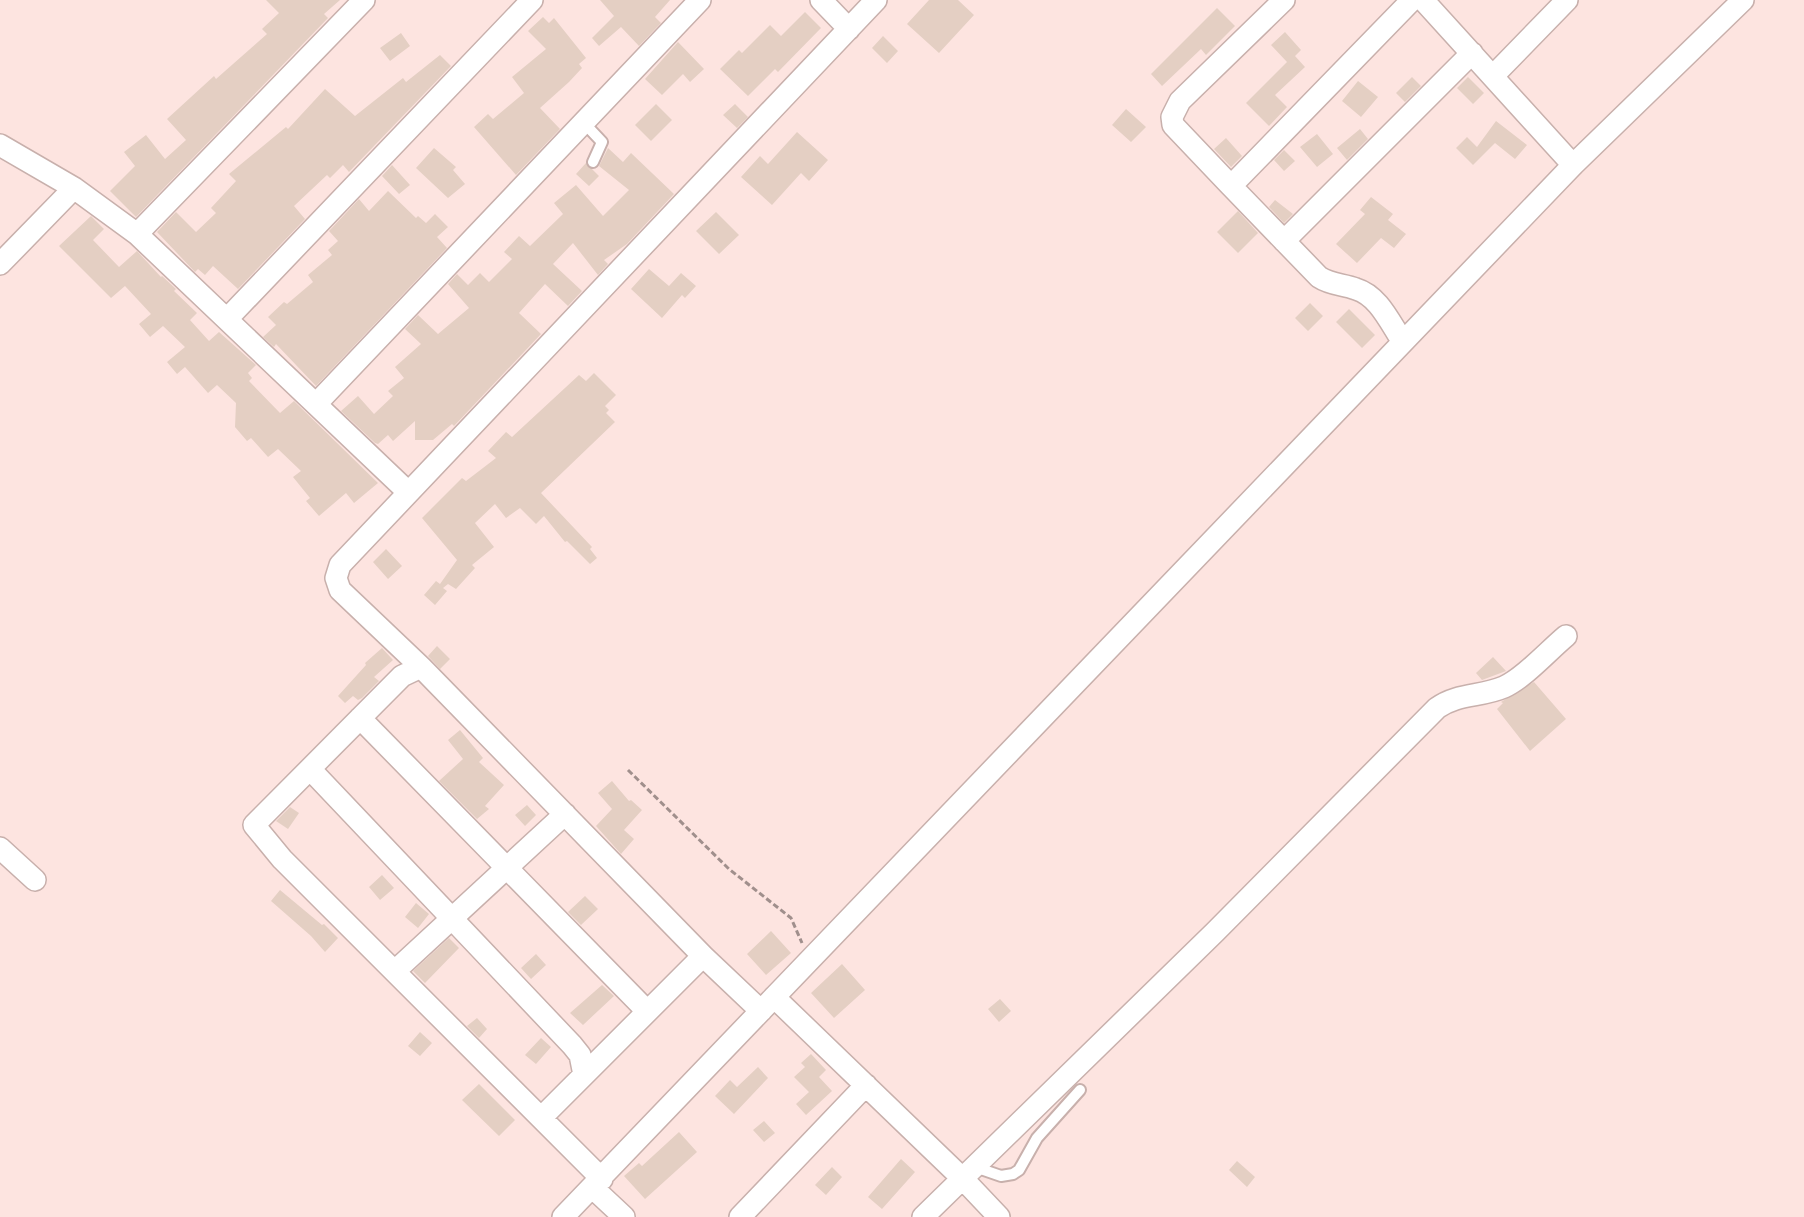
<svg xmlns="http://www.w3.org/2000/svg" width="1804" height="1217" viewBox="0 0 1804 1217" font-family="Lato,sans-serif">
  <rect width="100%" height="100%" fill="#fde4e0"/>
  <path fill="#e4cfc3" d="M266 0H340L324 14 328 18 136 217 110 191 135 166 124 152 146 135 165 159 186 140 167 119 214 76 216 79 267 34 262 29 279 13Z
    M600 0H670L655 17 661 23 639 46 621 27 599 46 592 38 614 16Z
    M929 0H958L974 15 939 53 907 24Z
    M1217 8 1235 26 1206 55 1201 49 1162 86 1151 74Z
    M805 12 821 28 778 72 775 69 748 96 720 69 739 50 742 53 770 25 781 36Z
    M543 17 549 23 554 18 586 58 579 64 582 68 569 82 540 108 560 129 516 175 474 127 488 114 493 119 524 93 512 77 546 49 528 31Z
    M1285 32 1301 50 1295 56 1305 67 1275 95 1287 107 1269 126 1246 103 1287 62 1271 45Z
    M401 33 410 46 390 61 380 48Z
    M883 36 898 51 887 63 872 48Z
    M678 42 704 69 690 82 683 74 662 95 645 79Z
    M440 55 451 66 349 172 343 165 330 178 327 175 294 206 305 219 238 289 213 266 205 275 198 269 195 272 157 232 176 212 196 232 216 213 211 208 236 181 229 174 286 127 288 129 325 89 355 116 403 78 406 82Z
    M1412 77 1421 86 1405 102 1396 93Z
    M1468 77 1484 93 1473 104 1457 88Z
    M1358 81 1378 97 1361 117 1342 101Z
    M656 104 672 120 651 141 635 125Z
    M735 104 748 117 737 128 723 115Z
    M1126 109 1146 127 1131 142 1112 125Z
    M1496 121 1527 145 1515 159 1495 143 1473 165 1456 148 1467 137 1477 147Z
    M1360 129 1368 139 1347 160 1337 148Z
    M797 132 828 160 809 181 801 173 772 205 741 177 760 156 768 164Z
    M1317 134 1333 154 1317 167 1300 147Z
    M1226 138 1242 156 1231 167 1214 149Z
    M434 148 456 167 453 170 465 184 448 198 416 168Z
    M608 148 623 162 631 153 674 194 627 244 604 260 608 264 598 275 573 243 553 264 582 291 568 306 545 284 519 313 541 334 454 426 452 424 433 440H415V421L393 441 388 435 378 444 375 443 341 411 358 396 374 414 393 396 388 391 404 378 395 367 421 344 405 329 418 315 438 334 469 308 448 284 457 274 468 285 480 273 489 282 512 259 504 252 519 236 530 246 563 214 554 203 576 185 603 216 629 190 599 166Z
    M1284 150 1295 161 1284 171 1274 160Z
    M586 163 599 176 589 186 576 174Z
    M392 165 410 185 399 194 382 176Z
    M388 191 416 218 418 216 426 223 435 214 448 227 437 237 447 248 316 386 276 344 274 347 263 337 276 325 268 317 284 302 287 304 313 282 308 275 332 255 328 250 338 241 329 231 359 199 369 211Z
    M1371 197 1393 214 1388 220 1406 234 1394 248 1381 238 1357 263 1336 244 1365 214 1360 210Z
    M1275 200 1293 214 1284 223 1269 207Z
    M1238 211 1258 233 1238 253 1217 232Z
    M716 212 739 235 719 254 696 231Z
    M91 216 104 229 93 240 119 267 137 251 161 277 162 276 176 289 174 291 197 313 190 320 209 341 219 332 256 365 248 373 252 378 249 381 280 413 294 401 378 483 354 503 346 493 319 516 306 501 310 498 293 477 301 471 278 449 268 457 251 438 247 441 235 427 236 403 217 385 208 393 185 367 177 374 167 362 185 347 163 326 150 337 139 324 151 314 125 286 111 298 59 246Z
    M649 269 669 286 681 273 696 286 685 298 682 295 662 318 631 289Z
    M1310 303 1323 316 1308 331 1295 318Z
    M1349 309 1375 335 1362 348 1336 322Z
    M594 373 616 395 605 406 609 410 606 413 615 422 541 493 592 547 590 549 597 558 590 564 567 541 565 542 544 516 536 524 520 508 506 518 495 504 475 523 494 547 472 565 475 568 456 589 448 584 443 588 447 591 435 605 424 595 436 581 440 584 457 560 422 518 462 478 466 481 496 458 488 451 506 432 512 437 579 375 586 381Z
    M386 549 402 566 388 579 373 562Z
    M437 646 450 659 440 669 428 656Z
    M382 648 393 660 374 677 379 681 362 698 358 700 353 696 345 703 338 696 366 665 365 663Z
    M1493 657 1506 671 1482 680 1476 673Z
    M1534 682 1566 719 1530 751 1497 709 1503 703 1501 702Z
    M460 730 483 758 479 762 504 785 485 806 489 809 477 819 439 781 463 759 448 740Z
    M612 781 629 801 631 800 642 810 624 830 634 839 621 854 596 826 612 809 598 793Z
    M527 805 536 815 525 826 515 815Z
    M290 807 299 813 288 829 276 821Z
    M382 875 394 888 380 900 369 887Z
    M280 890 322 925 324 924 338 938 325 952 311 936 271 901Z
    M585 896 598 909 581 925 568 912Z
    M416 903 429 914 418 928 405 917Z
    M771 931 791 953 766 975 747 954Z
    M449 938 459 948 425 983 413 971Z
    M536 954 546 965 531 979 521 968Z
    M842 964 865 990 834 1018 811 993Z
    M602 985 614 996 583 1025 570 1013Z
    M1000 999 1011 1011 999 1022 988 1009Z
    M477 1018 487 1029 479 1038 467 1026Z
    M420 1032 432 1043 420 1056 408 1046Z
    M541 1038 551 1047 536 1064 525 1055Z
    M811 1054 826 1070 819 1077 832 1091 806 1115 796 1104 809 1092 794 1077 805 1067 801 1063Z
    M758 1067 768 1078 734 1114 715 1096 730 1080 737 1087Z
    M479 1084 515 1120 499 1136 462 1100Z
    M764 1121 775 1133 764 1142 753 1130Z
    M679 1132 697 1152 645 1199 624 1176 639 1163 642 1166Z
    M901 1159 915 1172 882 1209 868 1197Z
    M1237 1161 1255 1177 1247 1187 1229 1170Z
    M832 1167 842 1177 826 1195 815 1185Z"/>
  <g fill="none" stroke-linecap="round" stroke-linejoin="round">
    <g stroke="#c8b0ac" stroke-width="14">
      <path id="service" d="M585 124 602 142 593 162
        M975 1167 1001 1176 1013 1174 1019 1170 1037 1138 1080 1090"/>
    </g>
    <g stroke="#c8b0ac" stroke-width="24">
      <path id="minor" d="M821 0 849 29
        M1284 0 1180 101 1172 117 1173 125 1231 186 1412 0
        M1423 0 1573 165
        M1493 76 1567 0
        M0 145 74 188 137 234 408 492
        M1231 186 1319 277C1331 285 1343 284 1356 289 1379 296 1390 323 1403 342
        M137 234 364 0
        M1284 241 1472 53
        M0 264 74 188
        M227 319 532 0
        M317 403 700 0
        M421 667 340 590 336 578 340 565 876 0
        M360 718 647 1011
        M310 769 572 1045 580 1055 584 1075
        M0 848 35 880
        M703 956 761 1011
        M395 971 565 814
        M774 997 963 1179 999 1217
        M542 1117 703 956 421 667 402 676 254 825 282 859 602 1179
        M593 1188 624 1217
        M563 1217 1573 165 1743 0
        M740 1217 866 1085
        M923 1217 1215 932 1437 708C1458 693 1481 697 1504 687 1524 678 1548 651 1566 636"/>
    </g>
    <path stroke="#a08f8c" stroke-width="3" stroke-dasharray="6 3" stroke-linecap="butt" d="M628 770 729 869 791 918 802 943"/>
    <use href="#service" stroke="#fff" stroke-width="10"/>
    <use href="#minor" stroke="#fff" stroke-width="21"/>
  </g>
</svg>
